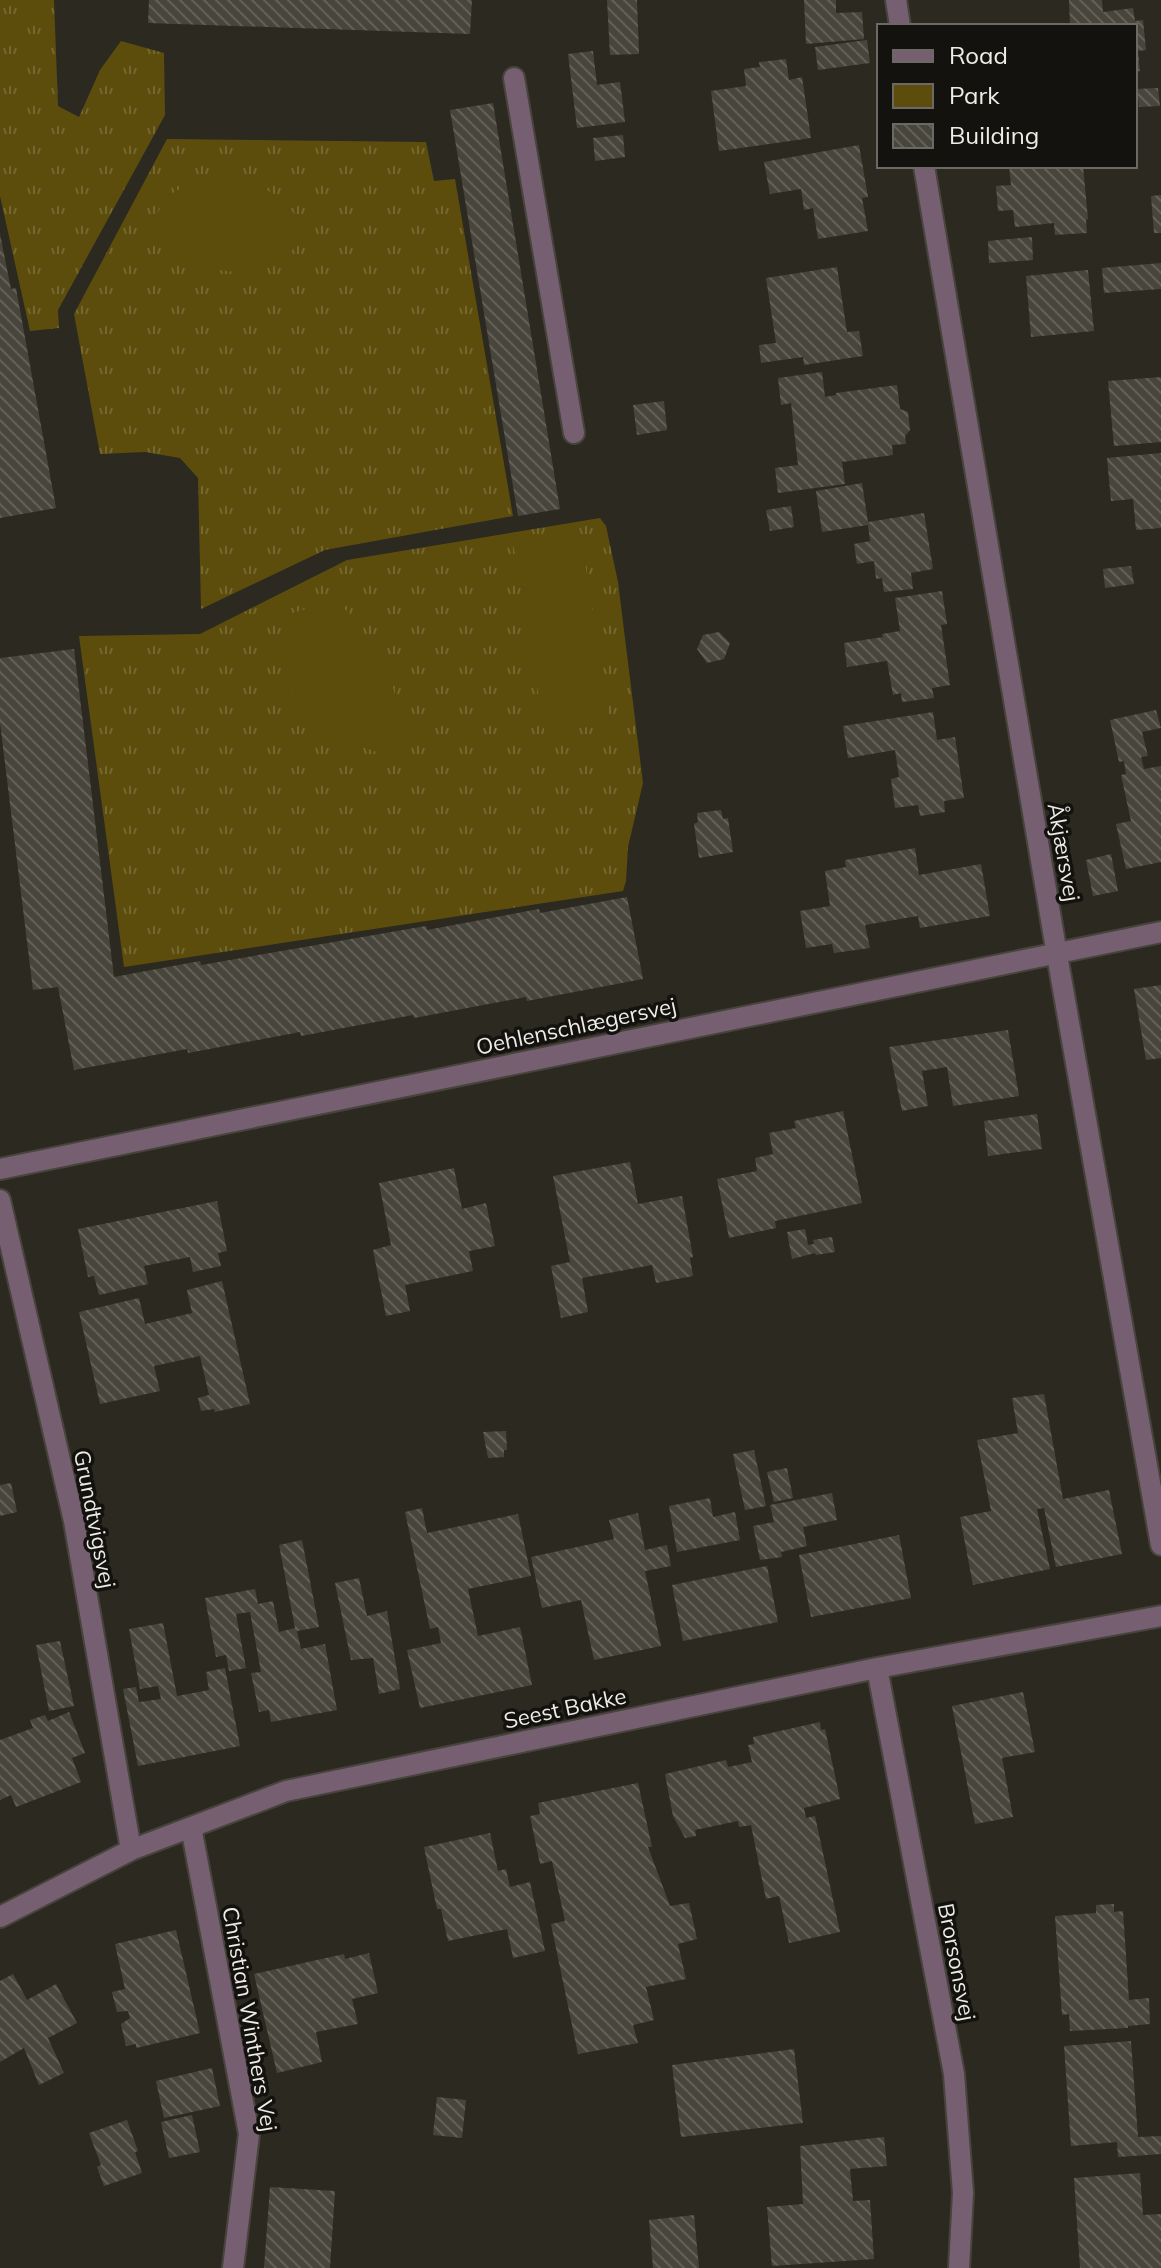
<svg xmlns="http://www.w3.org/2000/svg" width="1161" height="2268" viewBox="0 0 1161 2268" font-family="Mulish,sans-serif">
  <defs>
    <pattern id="grass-tufts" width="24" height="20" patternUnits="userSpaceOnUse" patternTransform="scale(2)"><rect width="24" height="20" fill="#5c4d0d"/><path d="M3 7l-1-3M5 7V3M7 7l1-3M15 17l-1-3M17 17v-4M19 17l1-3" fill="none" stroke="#746730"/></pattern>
    <pattern id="building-back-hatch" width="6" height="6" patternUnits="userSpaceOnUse" patternTransform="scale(2)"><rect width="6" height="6" fill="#48453c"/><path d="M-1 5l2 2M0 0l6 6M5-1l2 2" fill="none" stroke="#636058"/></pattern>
  </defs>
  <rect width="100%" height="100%" fill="#2b2920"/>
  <path fill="url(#grass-tufts)" d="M0 0H54L58 106 79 117 100 70 121 41 164 53 165 115 58 310 59 328 30 331 0 196Z
    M167 139 426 142 434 181 455 179 513 516 325 550 201 609 198 478 180 458 145 452 100 454 74 314Z
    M600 518 606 526 618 582 643 783 628 847 626 881 623 891 124 967 79 636 200 634 347 560Z"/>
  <path fill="#5c4d0d" d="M219 184 269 191 297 216 299 238 284 264 245 273 211 269 177 259 149 231C169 188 173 186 219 184Z
    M580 530 610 724 545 733 513 543Z
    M332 601 349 612 392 684 404 727 399 748 388 756 346 741 299 707 287 680 283 630 293 613Z"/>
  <path fill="url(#building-back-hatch)" d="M149 0H472L470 34 148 23Z
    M607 0H637L639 54 610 55Z
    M804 0H836V13L862 12 864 39 806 44Z
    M1069 0H1102L1103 12 1133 8 1135 21 1143 20 1146 50 1138 51 1140 71 1135 72V26H1070Z
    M867 40 870 63 818 70 815 47Z
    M593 51 597 85 620 82 625 122 577 128 568 54Z
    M786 59 789 80 802 77 811 138 719 151 711 91 746 86 744 69 760 67 759 62Z
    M1158 88 1160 106 1139 107 1137 89Z
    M493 103 560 509 518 516 450 110Z
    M623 135 625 157 595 161 593 138Z
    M859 145 868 197 862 198 868 231 818 239 813 208 804 210 801 189 770 194 764 162Z
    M1009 166H1083L1088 219 1086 220 1087 233 1055 235 1054 223 1015 227 1013 210 998 211 996 186 1011 185Z
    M1161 195V233H1154L1151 196Z
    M0 234 11 289 16 288 56 508 0 518Z
    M1032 237 1033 260 989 263 988 241Z
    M1161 263V289L1104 293 1102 268Z
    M837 267 847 332 859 331 863 356 804 365 803 357 761 363 759 345 776 343 766 278Z
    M1088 270 1094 331 1031 337 1026 276Z
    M822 372 825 397 836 395V393L897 385 900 409 908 412 910 430 905 436 906 444 892 445 893 455 842 462 845 484 778 493 775 468 798 465 791 403 781 405 778 378Z
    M1161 377V442L1114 446 1108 381Z
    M664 401 667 430 637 435 633 405Z
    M1161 453V528L1136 530 1133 499 1111 501 1107 458Z
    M862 483 868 522 924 513 933 569 911 573 913 589 884 592 882 578 876 579 874 561 857 564 854 544 870 541 868 525 822 532 816 491Z
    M791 506 794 527 770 531 766 510Z
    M1131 566 1134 584 1105 588 1103 569Z
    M942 591 947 624 941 625 950 685 932 688 934 698 902 702 901 693 893 695 887 661 847 667 844 643 883 637 882 634 900 631 895 598Z
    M719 632 730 643 724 659 707 663 697 649 703 635Z
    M74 649 114 977 200 961 201 965 426 926 427 930 539 909 540 913 627 897 643 979 527 1001 526 997 414 1018 413 1015 301 1036 300 1032 188 1053 187 1049 74 1070 58 987 33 990 0 723V658Z
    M1156 710 1161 728 1142 732 1148 756 1141 757 1144 769 1161 766V862L1126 869 1116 824 1131 821 1121 775 1126 774 1124 761 1119 762 1110 720Z
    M933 712 937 740 955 737 964 798 944 801 945 812 920 816 918 805 895 808 891 779 899 777 895 750 848 758 843 726Z
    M721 810 723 819 728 818 733 852 699 858 694 824 698 822 697 813Z
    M915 848 919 875 981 864 990 916 920 928 918 916 865 925 870 948 834 953 832 944 806 948 800 911 830 906 825 871 846 867 845 860Z
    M1111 854 1118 891 1093 896 1086 860Z
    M1161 985V1058L1146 1060 1134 989Z
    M1008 1030 1019 1096 953 1106 947 1067 922 1071 928 1106 902 1111 889 1047Z
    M843 1111 862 1203 775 1221 776 1228 729 1238 717 1179 757 1171 755 1158 773 1154 769 1133 796 1128 794 1121Z
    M1037 1114 1042 1149 988 1156 984 1121Z
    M630 1162 638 1204 682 1196 693 1257 690 1258 693 1276 656 1283 652 1265 582 1278 588 1312 561 1318 551 1266 570 1262 553 1176Z
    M454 1168 462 1209 486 1203 495 1246 469 1251 473 1271 405 1285 410 1311 386 1316 373 1250 391 1245 379 1183Z
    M217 1201 227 1251 218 1253 221 1266 193 1272 190 1257 144 1266 148 1284 99 1295 94 1276 88 1277 78 1229Z
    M805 1229 808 1245 814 1244 813 1240 832 1237 835 1252 816 1255 815 1253 792 1259 787 1232Z
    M222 1281 250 1404 215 1412 214 1409 201 1411 198 1398 209 1395 200 1356 154 1366 160 1391 100 1404 79 1312 139 1298 145 1324 192 1313 187 1290Z
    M1044 1394 1063 1499 1109 1490 1122 1554 1056 1567 1044 1508 1037 1509 1050 1569 973 1585 960 1517 991 1511 977 1440 1018 1433 1012 1398Z
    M506 1431 507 1450H504V1457L488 1458 483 1432Z
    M754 1450 766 1506 745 1510 733 1454Z
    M787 1468 793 1498 774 1502 767 1472Z
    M11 1483 17 1512 0 1516V1485Z
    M832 1493 837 1520 803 1527 807 1546 781 1552 782 1557 760 1560 753 1526 774 1522 770 1505Z
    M710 1498 713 1517 735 1512 740 1540 677 1552 669 1506Z
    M422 1508 427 1533 518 1514 531 1576 468 1589 478 1636 520 1627 532 1685 420 1708 407 1650 441 1643 438 1627 430 1629 405 1512Z
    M638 1513 645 1550 667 1545 671 1566 645 1571 661 1646 594 1660 581 1600 542 1608 531 1557 614 1539 609 1520Z
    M899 1535 911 1598 811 1617 799 1555Z
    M302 1540 319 1627 297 1631 301 1649 325 1644 337 1710 271 1722 269 1710 259 1712 251 1673 261 1672 250 1612 236 1614 246 1668 229 1671 226 1655 216 1657 205 1598 255 1589 258 1604 273 1601 279 1632 295 1628 279 1545Z
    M767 1566 778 1622 683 1641 672 1585Z
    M359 1578 367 1616 387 1611 400 1689 379 1694 373 1658 351 1660 335 1583Z
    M163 1623 177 1696 209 1690 206 1672 225 1668 240 1746 138 1766 123 1689 136 1687 139 1702 161 1699 158 1686 140 1689 129 1629Z
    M60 1641 74 1706 49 1711 36 1645Z
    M1023 1692 1035 1752 1002 1758 1013 1817 975 1824 952 1706Z
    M69 1712 85 1753 72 1758 81 1782 16 1807 11 1795 0 1800V1740L33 1728 30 1720 45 1715 48 1721Z
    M820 1722 821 1730 825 1729 840 1799 804 1808 806 1818 815 1816 840 1932 789 1943 779 1896 766 1899 751 1825 739 1827 738 1821 695 1830 696 1836 685 1838 673 1816 665 1774 726 1760 728 1767 752 1762 748 1745 754 1744 753 1737Z
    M638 1783 652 1847H648L670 1906 689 1903 697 1939 678 1944 686 1979 646 1987 654 2020 633 2025 638 2043 578 2054 551 1924 565 1921 552 1861 540 1864 530 1816 540 1814 538 1803Z
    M490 1833 498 1871 506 1869 510 1887 530 1882 545 1951 513 1958 507 1929 448 1941 441 1909H437L424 1847Z
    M1114 1904V1912L1123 1911 1129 2000 1149 1998 1150 2024 1128 2026V2028L1070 2031 1069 2014 1062 2015 1055 1916 1096 1913V1905Z
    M176 1930 200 2033 136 2048V2044L126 2046 121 2024 130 2018 128 2011 117 2012 112 1992 125 1989 115 1944Z
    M369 1953 378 1993 352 1999 358 2024 316 2032 322 2062 277 2073 254 1974 344 1954 345 1959Z
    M13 1974 27 2000 56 1984 77 2023 48 2038 64 2073 39 2085 24 2048 0 2062V1981Z
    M1131 2041 1138 2137 1161 2136V2154L1118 2157 1117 2142 1071 2146 1064 2046Z
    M794 2049 803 2123 681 2137 672 2065Z
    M212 2068 220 2106 164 2118 156 2081Z
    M437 2097 466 2100 462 2138 433 2135Z
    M192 2115 200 2152 169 2158 161 2122Z
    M127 2120 138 2151 135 2152 142 2173 104 2186 97 2167 101 2165 89 2133Z
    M884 2137 887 2166 850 2169 853 2201 870 2200 874 2259 772 2266 767 2207 803 2204 800 2146Z
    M1140 2173 1143 2215 1161 2214V2268H1080L1074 2178Z
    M270 2187 335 2191 330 2268H264Z
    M694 2215 699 2268H653L649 2220Z"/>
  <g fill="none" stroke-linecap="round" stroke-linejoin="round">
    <g stroke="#46443c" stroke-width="24">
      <path id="minor" d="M896 0 900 26
        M514 78 574 433
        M924 166 1057 955 1161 1545
        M0 1169 1161 932
        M0 1200 74 1521 131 1850
        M877 1668 954 2074 963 2193 959 2268
        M191 1827 249 2134 233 2268
        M0 1917 131 1850 286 1791 877 1668 1161 1616"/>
    </g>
    <use href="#minor" stroke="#775f72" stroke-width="20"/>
  </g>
  <g text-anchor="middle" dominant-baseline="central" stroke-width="7" stroke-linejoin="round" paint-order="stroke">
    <g font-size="22" fill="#edece6" stroke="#13120e">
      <text transform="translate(1064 852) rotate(80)">Åkjærsvej</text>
      <text transform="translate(576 1026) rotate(-12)">Oehlenschlægersvej</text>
      <text transform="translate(95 1519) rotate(79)">Grundtvigsvej</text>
      <text transform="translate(565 1708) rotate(-12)">Seest Bakke</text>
      <text transform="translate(957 1962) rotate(79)">Brorsonsvej</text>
      <text transform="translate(250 2019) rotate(80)">Christian Winthers Vej</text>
    </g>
  </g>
  <rect x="877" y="24" width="260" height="144" fill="#13120e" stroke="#6a6964" stroke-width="2"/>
  <rect x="893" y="50" width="40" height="12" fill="#775f72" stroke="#6a6964" stroke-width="2"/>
  <text x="949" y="64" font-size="24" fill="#edece6">Road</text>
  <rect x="893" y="84" width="40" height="24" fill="#5c4d0d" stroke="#6a6964" stroke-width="2"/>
  <text x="949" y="104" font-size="24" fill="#edece6">Park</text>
  <rect x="893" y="124" width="40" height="24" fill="url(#building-back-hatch)" stroke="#6a6964" stroke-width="2"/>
  <text x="949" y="144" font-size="24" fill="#edece6">Building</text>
</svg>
